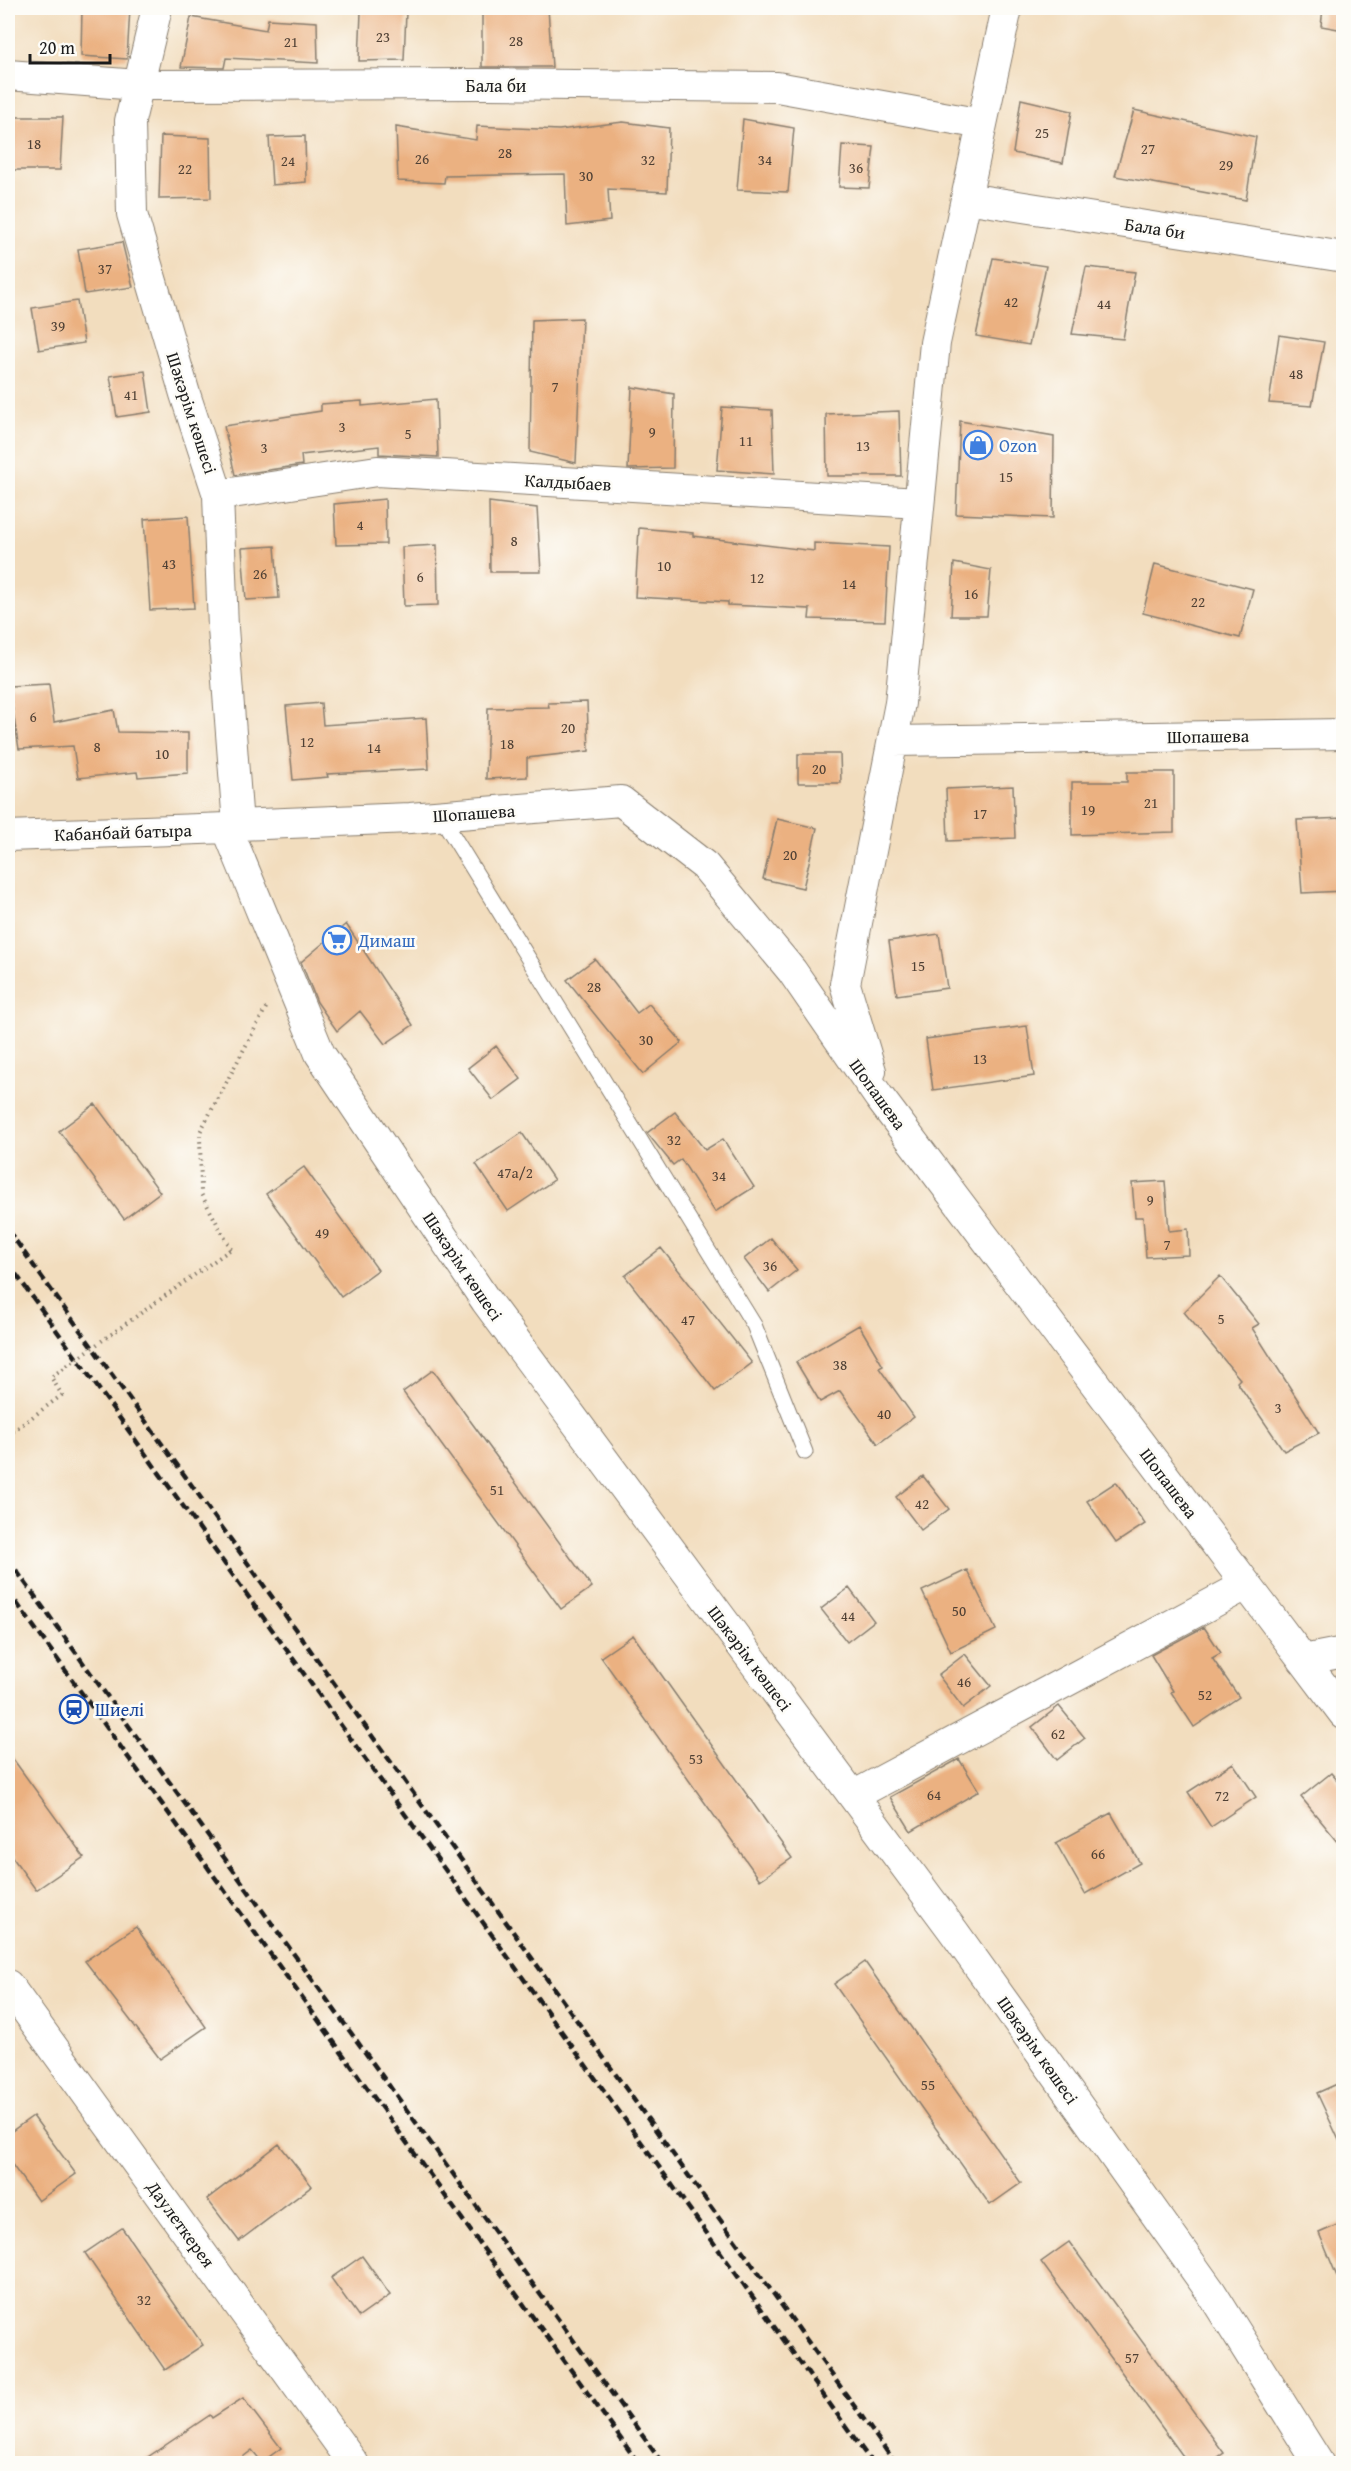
<svg xmlns="http://www.w3.org/2000/svg" width="1351" height="2471" viewBox="0 0 1351 2471" font-family="'Gentium Book Plus',serif">
  <rect width="100%" height="100%" fill="#fdfcf7"/>
  <filter id="ink" filterUnits="userSpaceOnUse"><feTurbulence type="fractalNoise" baseFrequency=".0167" numOctaves="2"/><feDisplacementMap in="SourceGraphic" scale="12" xChannelSelector="R" yChannelSelector="G"/><feConvolveMatrix kernelMatrix="1 2 1 2 8 2 1 2 1" color-interpolation-filters="sRGB"/></filter>
  <filter id="wash" filterUnits="userSpaceOnUse"><feTurbulence type="fractalNoise" baseFrequency=".008" numOctaves="4" result="noise"/><feDisplacementMap in="SourceGraphic" scale="24" xChannelSelector="R" yChannelSelector="G"/><feGaussianBlur stdDeviation="1.35" result="paint"/><feColorMatrix in="noise" values="0 0 0 0 0 0 0 0 0 0 0 0 0 0 0 0 0 1.4 0 .05"/><feComposite in="paint" operator="in"/></filter>
  <g filter="url(#wash)">
    <rect width="100%" height="100%" fill="#f2ddbe"/>
    <g id="blocks">
      <path fill="#ebb181" d="M82 8H130L127 59 81 56Z
        M524 8H548L552 67H482V11Z
        M1323 8H1344V30L1321 26Z
        M361 12H406L404 60 359 61Z
        M191 17 266 30 268 19 317 22 318 63 226 58 224 68 181 67Z
        M1021 99 1072 111 1063 163 1013 153Z
        M1134 110 1256 137 1246 200 1115 176Z
        M8 117H63L60 170H8Z
        M743 119 794 128 788 192 737 190Z
        M623 122 669 128 667 192 608 189 610 221 567 226 565 174 445 176 444 183 398 181 396 127 476 140 477 126 559 130Z
        M161 136 210 138 211 198 159 199Z
        M305 136 306 182 272 185 269 137Z
        M842 145 874 147 869 188 839 187Z
        M122 242 133 287 85 294 78 249Z
        M993 258 1046 266 1029 345 976 336Z
        M1086 267 1135 272 1123 339 1072 334Z
        M77 301 84 343 39 350 32 308Z
        M582 318 576 463 530 452 532 320Z
        M1279 335 1324 342 1312 406 1269 403Z
        M145 371 151 412 117 417 110 376Z
        M632 387 674 394 673 468 628 469Z
        M436 399 438 457 379 454V446L301 455 302 465 235 475 224 426 321 411V404L362 401V406Z
        M722 407 772 410 774 474 717 470Z
        M899 411 901 476H827L826 414Z
        M960 421 1054 437 1053 518 956 514Z
        M385 499 386 544 336 545 334 504Z
        M489 502 537 508 541 572H490Z
        M188 516 194 608 150 610 144 519Z
        M639 528 693 533V536L814 551V543L889 547 885 621 809 619 810 609 728 605V602L635 597Z
        M437 545 438 605 404 606 402 547Z
        M275 546 279 598 246 600 242 548Z
        M954 563 991 570 987 616H951Z
        M1155 564 1253 589 1240 638 1143 613Z
        M49 684 54 722 114 710 118 732 188 733V773L138 777 137 772 78 778 73 746 19 749 9 686Z
        M587 702 589 751 527 758V777L486 779 488 708 549 707 548 703Z
        M321 703 323 725 426 718 429 769 327 774 328 777 293 780 286 706Z
        M798 754H840L841 783H798Z
        M1127 772H1174V832L1072 835V782H1127Z
        M1013 786 1015 838 948 841 946 789Z
        M1344 818V891L1302 893 1297 820Z
        M777 819 817 828 803 888 763 879Z
        M346 924 413 1025 385 1044 360 1011 337 1031 317 1002 301 962Z
        M939 934 947 988 897 995 889 941Z
        M595 959 637 1013 649 1004 682 1042 643 1074 567 980Z
        M1027 1026 1034 1076 933 1090 926 1039Z
        M496 1046 521 1079 493 1100 468 1068Z
        M95 1104 160 1192 124 1219 59 1131Z
        M675 1112 705 1150 723 1139 754 1187 715 1212 681 1159 673 1165 647 1133Z
        M522 1133 554 1180 508 1211 476 1164Z
        M304 1167 378 1270 341 1297 266 1194Z
        M1165 1181 1169 1231 1188 1229 1189 1255 1146 1257 1143 1217H1135L1132 1183Z
        M771 1238 797 1270 769 1292 744 1259Z
        M661 1248 752 1363 715 1391 625 1276Z
        M1220 1276 1259 1324 1252 1328 1319 1433 1284 1451 1237 1382 1240 1379 1184 1312Z
        M859 1325 883 1366 879 1368 914 1417 878 1444 840 1391 820 1402 796 1362Z
        M433 1370 592 1587 561 1609 403 1392Z
        M923 1476 949 1509 921 1530 896 1497Z
        M1116 1482 1145 1524 1116 1543 1087 1501Z
        M967 1570 996 1630 951 1652 922 1591Z
        M849 1588 874 1621 847 1642 821 1609Z
        M1204 1627 1221 1653 1212 1658 1239 1697 1194 1727 1171 1692 1173 1691 1151 1655Z
        M633 1635 792 1858 760 1880 601 1657Z
        M965 1654 991 1686 963 1708 938 1675Z
        M1059 1706 1085 1738 1057 1760 1032 1727Z
        M8 1752 84 1857 36 1890 8 1851Z
        M959 1759 979 1791 911 1831 890 1797Z
        M1233 1763 1256 1797 1211 1827 1188 1792Z
        M1331 1773 1344 1788V1849L1301 1797Z
        M1111 1813 1140 1863 1085 1894 1056 1843Z
        M136 1927 206 2027 160 2059 85 1961Z
        M865 1962 1021 2183 990 2205 834 1984Z
        M1344 2081V2151L1317 2093Z
        M33 2116 76 2174 38 2201 8 2159V2134Z
        M279 2144 312 2186 239 2241 207 2199Z
        M1344 2222V2291H1343L1319 2233Z
        M122 2228 203 2345 165 2370 85 2253Z
        M1069 2242 1224 2453 1209 2463H1188L1041 2262Z
        M362 2256 390 2295 359 2317 331 2278Z
        M243 2398 281 2448 262 2462 252 2450 235 2463H139L210 2415 212 2418Z"/>
    </g>
  </g>
  <g filter="url(#ink)">
    <use href="#blocks" fill-opacity="0" stroke="#877c6d" stroke-width="1.5"/>
    <g fill="none" stroke-linecap="round" stroke-linejoin="round">
      <g stroke="#877c6d" stroke-width="17">
        <path id="service" d="M440 815 754 1325 805 1452"/>
      </g>
      <g stroke="#877c6d" stroke-width="32">
        <path id="minor" d="M157 8 130 121 132 214 185 394 218 495 223 628 238 825
          M8 75 138 85 487 84 777 87 982 124
          M966 198 1344 257
          M218 495 377 471 919 503
          M893 741 1344 734
          M227 828 320 1054 486 1301 954 1932 1211 2292 1319 2464
          M8 836 227 828 238 825 410 818 621 801 705 866 792 971 879 1097 1344 1714
          M871 1071 845 984 900 703 935 343 1007 8
          M1303 1660 1344 1652
          M853 1796 1246 1585
          M8 1985 354 2464"/>
      </g>
      <path stroke="#877c6d" stroke-width="4" stroke-dasharray="1.5 4.5" stroke-linecap="butt" d="M231 1249 201 1194 200 1132 268 1004"/>
      <use href="#service" stroke="#fff" stroke-width="15"/>
      <use href="#minor" stroke="#fff" stroke-width="30"/>
      <path stroke="#1c1c1c" stroke-width="4.5" stroke-dasharray="9 4.5" stroke-linecap="butt" d="M8 1230 896 2464
        M8 1263 873 2464
        M8 1559 663 2464
        M8 1591 639 2464"/>
      <path stroke="#877c6d" stroke-width="4" stroke-dasharray="1.5 4.5" stroke-linecap="butt" d="M8 1435 62 1395 51 1377 231 1249"/>
    </g>
  </g>
  <defs>
    <g id="shop-ring" transform="scale(1.5)"><circle r="9.5" fill="#fdfcf7" stroke="#3f7fe0" stroke-width="1.5"/><path d="M-5-2.5h2.3a2.7 3.5 0 0 1 5.4 0H5L5.5 6h-11ZM-1.5-2.5h3a1.5 2.3 0 0 0-3 0Z" fill="#3f7fe0"/></g>
    <g id="supermarket-ring" transform="scale(1.5)"><circle r="9.5" fill="#fdfcf7" stroke="#3f7fe0" stroke-width="1.5"/><path d="M-6-5.5h2.5l.6 2H6L4.5 2H-2.5L-4.4-4H-6ZM-1.5 3.2a1.3 1.3 0 1 0 .1 0ZM3 3.2a1.3 1.3 0 1 0 .1 0Z" fill="#3f7fe0"/></g>
    <g id="station-ring" transform="scale(1.5)"><circle r="9.5" fill="#fdfcf7" stroke="#1a4fb4" stroke-width="1.5"/><path d="M-3-6H3Q5-6 5-4V2Q5 4 3 4L4.5 6H3L1.5 4h-3L-3 6H-4.5L-3 4Q-5 4-5 2V-4Q-5-6-3-6ZM-3.5-4v3h7v-3ZM-3.5 1v1.5H-2V1ZM2 1v1.5H3.5V1Z" fill="#1a4fb4"/></g>
  </defs>
  <g fill-rule="evenodd">
    <use href="#shop-ring" x="978" y="445"/>
    <use href="#supermarket-ring" x="337" y="940"/>
    <use href="#station-ring" x="74" y="1709"/>
  </g>
  <g text-anchor="middle" dominant-baseline="central" stroke-width="5" stroke-linejoin="round" paint-order="stroke">
    <g font-size="15" fill="#504135">
      <text x="383" y="36">23</text>
      <text x="516" y="40">28</text>
      <text x="291" y="41">21</text>
      <text x="1042" y="132">25</text>
      <text x="34" y="143">18</text>
      <text x="1148" y="148">27</text>
      <text x="505" y="152">28</text>
      <text x="422" y="158">26</text>
      <text x="648" y="159">32</text>
      <text x="765" y="159">34</text>
      <text x="288" y="160">24</text>
      <text x="1226" y="164">29</text>
      <text x="856" y="167">36</text>
      <text x="185" y="168">22</text>
      <text x="586" y="175">30</text>
      <text x="105" y="268">37</text>
      <text x="1011" y="301">42</text>
      <text x="1104" y="303">44</text>
      <text x="58" y="325">39</text>
      <text x="1296" y="373">48</text>
      <text x="555" y="386">7</text>
      <text x="131" y="394">41</text>
      <text x="342" y="426">3</text>
      <text x="652" y="431">9</text>
      <text x="408" y="433">5</text>
      <text x="746" y="440">11</text>
      <text x="863" y="445">13</text>
      <text x="264" y="447">3</text>
      <text x="1006" y="476">15</text>
      <text x="360" y="524">4</text>
      <text x="514" y="540">8</text>
      <text x="169" y="563">43</text>
      <text x="664" y="565">10</text>
      <text x="260" y="573">26</text>
      <text x="420" y="576">6</text>
      <text x="757" y="577">12</text>
      <text x="849" y="583">14</text>
      <text x="971" y="593">16</text>
      <text x="1198" y="601">22</text>
      <text x="33" y="716">6</text>
      <text x="568" y="727">20</text>
      <text x="307" y="741">12</text>
      <text x="507" y="743">18</text>
      <text x="97" y="746">8</text>
      <text x="374" y="747">14</text>
      <text x="162" y="753">10</text>
      <text x="819" y="768">20</text>
      <text x="1151" y="802">21</text>
      <text x="1088" y="809">19</text>
      <text x="980" y="813">17</text>
      <text x="790" y="854">20</text>
      <text x="918" y="965">15</text>
      <text x="594" y="986">28</text>
      <text x="646" y="1039">30</text>
      <text x="980" y="1058">13</text>
      <text x="674" y="1139">32</text>
      <text x="515" y="1172">47а/2</text>
      <text x="719" y="1175">34</text>
      <text x="1150" y="1199">9</text>
      <text x="322" y="1232">49</text>
      <text x="1167" y="1244">7</text>
      <text x="770" y="1265">36</text>
      <text x="1221" y="1318">5</text>
      <text x="688" y="1319">47</text>
      <text x="840" y="1364">38</text>
      <text x="1278" y="1407">3</text>
      <text x="884" y="1413">40</text>
      <text x="497" y="1489">51</text>
      <text x="922" y="1503">42</text>
      <text x="959" y="1610">50</text>
      <text x="848" y="1615">44</text>
      <text x="964" y="1681">46</text>
      <text x="1205" y="1694">52</text>
      <text x="1058" y="1733">62</text>
      <text x="696" y="1758">53</text>
      <text x="934" y="1794">64</text>
      <text x="1222" y="1795">72</text>
      <text x="1098" y="1853">66</text>
      <text x="928" y="2084">55</text>
      <text x="144" y="2299">32</text>
      <text x="1132" y="2357">57</text>
    </g>
    <g font-size="18" fill="#1c1c1c" stroke="#fdfcf7">
      <text x="496" y="85">Бала би</text>
      <text transform="translate(1155 228) rotate(9)">Бала би</text>
      <text transform="translate(192 413) rotate(72)">Шәкәрім көшесі</text>
      <text transform="translate(568 482) rotate(3)">Калдыбаев</text>
      <text transform="translate(1208 736) rotate(-1)">Шопашева</text>
      <text transform="translate(474 813) rotate(-4)">Шопашева</text>
      <text transform="translate(123 832) rotate(-2)">Кабанбай батыра</text>
      <text transform="translate(878 1094) rotate(54)">Шопашева</text>
      <text transform="translate(463 1266) rotate(56)">Шәкәрім көшесі</text>
      <text transform="translate(1169 1483) rotate(53)">Шопашева</text>
      <text transform="translate(750 1658) rotate(53)">Шәкәрім көшесі</text>
      <text transform="translate(1038 2050) rotate(55)">Шәкәрім көшесі</text>
      <text transform="translate(181 2224) rotate(54)">Даулеткерея</text>
    </g>
    <g font-size="18" fill="#366cbe" stroke="#fdfcf7" text-anchor="start">
      <text x="999" y="445">Ozon</text>
      <text x="358" y="940">Димаш</text>
    </g>
    <g font-size="18" fill="#164399" stroke="#fdfcf7" text-anchor="start">
      <text x="95" y="1709">Шиелі</text>
    </g>
  </g>
  <rect width="1351" height="2471" fill="none" stroke="#fdfcf7" stroke-width="30"/>
  <path d="M30 54v9h80v-9" fill="none" stroke="#1c1c1c" stroke-width="3"/>
  <text x="39" y="54" font-size="18" fill="#1c1c1c" stroke="#fdfcf7" stroke-width="4.5" paint-order="stroke">20 m</text>
</svg>
